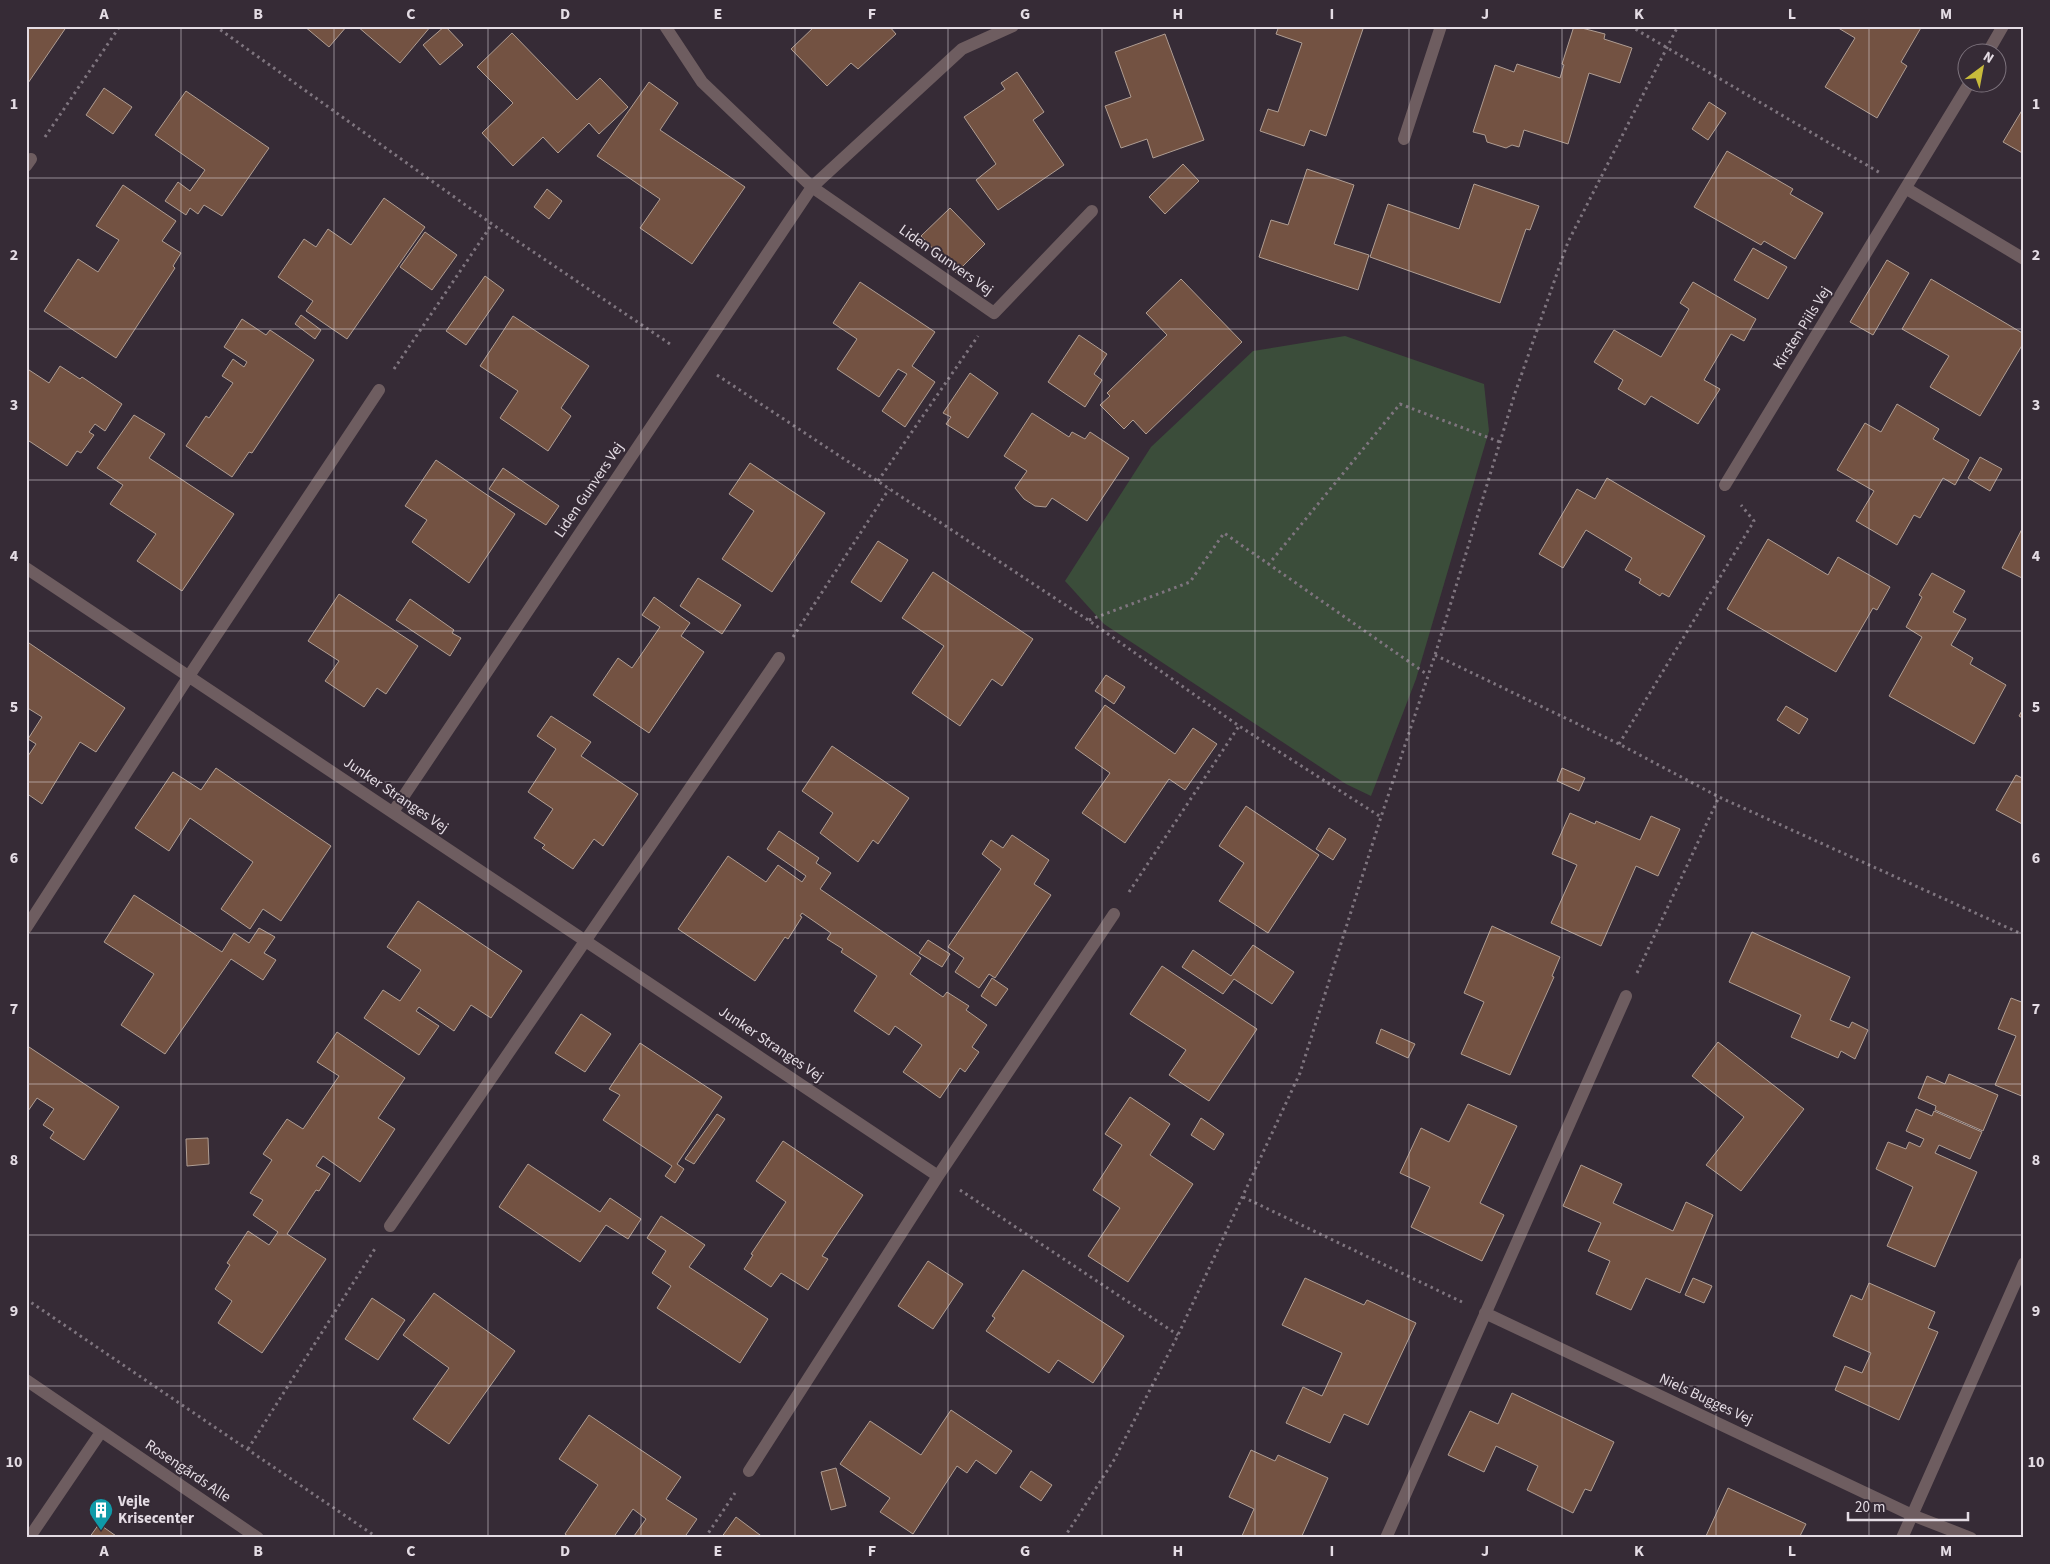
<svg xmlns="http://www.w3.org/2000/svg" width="2050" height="1564" viewBox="0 0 2050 1564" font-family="'Source Sans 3',sans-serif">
  <rect width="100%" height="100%" fill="#362b36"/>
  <path fill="#3b4d3a" d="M1345 336 1484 384 1489 431 1416 679 1371 796 1346 784 1104 624 1065 581 1151 447 1253 351Z"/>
  <path fill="#735242" stroke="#af9d93" d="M26 26H67L26 86Z
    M304 26H347L329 47Z
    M357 26H431L400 63Z
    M445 26 463 45 440 65 423 45Z
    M815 26H889L896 34 858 69 851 63 827 86 791 49Z
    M1279 26H1364L1326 136 1310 130 1304 146 1260 131 1268 109 1278 112 1302 43 1276 34Z
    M1574 26 1605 34 1604 39 1632 48 1620 83 1589 73 1568 144 1524 130 1519 147 1512 145 1506 148 1487 142 1485 135 1473 132 1495 65 1514 72 1517 64 1560 78 1564 65 1562 64Z
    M1835 26H1922L1901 62 1907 66 1877 118 1825 87 1855 38Z
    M512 33 577 100 600 78 628 107 599 134 589 123 558 153 543 137 513 166 482 133 513 103 477 67Z
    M1165 34 1204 140 1153 158 1147 139 1121 148 1105 106 1131 97 1115 52Z
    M1017 72 1044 112 1033 120 1064 165 998 210 976 180 996 164 964 117 1005 89 1001 83Z
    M649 82 678 103 660 130 745 187 692 264 640 228 660 199 597 156Z
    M104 88 132 107 113 134 86 115Z
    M186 91 269 148 222 216 204 205 198 214 190 208 186 215 165 201 178 182 190 191 205 170 155 135Z
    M1709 102 1726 113 1708 140 1692 129Z
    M2024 107V154L2003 142Z
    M1727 151 1793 189 1790 194 1823 213 1795 259 1764 241 1761 245 1694 207Z
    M1183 164 1199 181 1165 214 1149 197Z
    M1307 169 1354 185 1334 244 1369 255 1358 290 1259 257 1271 220 1288 225Z
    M1474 184 1539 206 1530 230 1526 229 1500 303 1370 257 1388 204 1459 229Z
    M123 185 176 221 162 241 181 253 173 266 175 268 116 358 44 311 78 259 98 272 119 240 96 226Z
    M547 189 562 201 549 219 534 207Z
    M384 198 425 227 347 339 306 311 313 301 278 277 304 239 316 247 328 229 351 245Z
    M950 208 985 244 956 273 921 236Z
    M425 232 457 255 432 290 400 267Z
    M1753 248 1787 267 1768 299 1734 280Z
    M1887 260 1909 273 1873 335 1850 322Z
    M485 276 504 290 466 345 446 331Z
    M1181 279 1242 342 1146 434 1133 420 1124 429 1100 405 1110 396 1107 393 1167 335 1146 313Z
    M1931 279 2024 334V342L1980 416 1930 387 1949 356 1902 329Z
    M860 282 935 332 912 366 935 382 905 427 882 411 907 374 898 369 879 397 837 369 857 339 833 323Z
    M1693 282 1756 319 1744 341 1731 334 1704 380 1720 389 1698 424 1651 396 1645 405 1618 389 1623 380 1594 362 1614 330 1661 357 1689 309 1680 303Z
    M301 315 321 330 315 339 295 324Z
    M513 316 589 366 561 408 571 416 548 451 500 418 518 391 480 366Z
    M242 319 266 335 270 330 314 360 252 453 249 452 232 477 186 446 206 416 209 418 233 383 222 376 233 359 244 367 247 362 224 347Z
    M1079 335 1107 354 1094 374 1102 380 1085 407 1048 382Z
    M60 366 80 379 82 377 122 404 105 431 95 424 89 432 94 435 81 453 77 451 67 466 26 439V368L49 383Z
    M970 373 998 393 968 438 946 424 951 417 943 413Z
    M1897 404 1939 429 1933 439 1969 460 1955 485 1943 478 1920 518 1914 515 1897 545 1856 521 1874 491 1837 470 1865 423 1881 432Z
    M1032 413 1069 437 1072 432 1085 439 1090 432 1129 458 1087 521 1052 498 1046 507 1035 506 1024 499 1015 488 1027 471 1004 456Z
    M134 415 165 434 149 458 234 514 182 591 137 561 156 534 110 504 123 485 97 468Z
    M1980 457 2002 469 1990 491 1968 478Z
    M436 460 515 514 469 583 412 542 427 520 405 506Z
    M750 463 825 513 772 592 722 559 754 511 729 494Z
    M503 468 559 506 546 525 489 489Z
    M1607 478 1705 536 1669 597 1662 593 1660 596 1639 583 1641 579 1625 570 1632 558 1586 530 1563 568 1539 554 1577 489 1595 499Z
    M2024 525V579L2002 568Z
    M1768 539 1828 575 1838 557 1890 587 1877 610 1873 608 1836 672 1727 609Z
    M878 541 908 560 881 602 851 582Z
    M933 572 1033 639 1002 686 992 679 960 726 912 693 944 646 902 618Z
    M1932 573 1965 591 1953 612 1966 619 1951 645 1973 658 1970 664 2006 685 1974 744 1889 696 1922 637 1906 627 1922 597 1919 595Z
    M698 578 741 605 722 634 680 606Z
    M339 594 418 646 386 694 377 688 364 707 325 681 339 661 308 641Z
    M654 597 690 623 681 636 704 652 649 733 593 695 618 658 632 668 660 627 642 615Z
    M410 599 454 630 452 633 461 638 450 656 396 620Z
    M26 641 125 708 96 752 80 742 42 804 26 793V759L36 744 28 739 42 717 26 707Z
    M1106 675 1125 687 1114 704 1095 691Z
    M1105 705 1175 754 1193 728 1217 744 1185 790 1169 779 1125 843 1082 813 1110 773 1075 748Z
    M1786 706 1808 719 1799 734 1777 720Z
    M2024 707V719L2019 716Z
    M551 716 591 742 581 756 638 794 603 846 594 839 573 869 542 848 545 845 534 838 553 809 528 792 556 749 537 736Z
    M832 746 909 798 878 844 873 840 858 862 820 833 833 813 802 791Z
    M216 768 331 846 281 921 263 909 250 929 221 909 253 862 190 818 169 851 135 828 173 772 201 790Z
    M1562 768 1585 778 1579 791 1557 781Z
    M2016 775 2024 779V825L1996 810Z
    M1246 806 1319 855 1268 933 1219 901 1244 863 1219 846Z
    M1570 813 1595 824 1596 821 1640 840 1651 816 1680 829 1658 876 1636 866 1601 946 1551 923 1577 865 1552 854Z
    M1329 828 1346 839 1333 860 1316 849Z
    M779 831 819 858 816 863 831 873 820 889 921 958 910 974 943 997 947 992 969 1006 966 1010 987 1025 972 1047 979 1052 965 1072 960 1068 940 1098 903 1072 922 1045 895 1026 889 1035 854 1011 877 976 841 952 843 949 827 939 831 933 802 913 800 916 802 917 788 939 785 937 755 981 678 929 728 856 766 882 778 865 802 882 806 876 767 849Z
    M1012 835 1049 860 1034 884 1051 895 995 978 989 974 979 988 955 972 964 958 948 947 1001 869 982 854 991 840 1003 848Z
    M134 895 222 952 234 933 249 943 259 928 275 937 264 953 276 960 263 980 231 959 165 1054 121 1025 154 974 104 942Z
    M418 901 522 971 491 1018 471 1005 454 1031 419 1007 416 1011 439 1026 419 1055 364 1018 383 990 400 1001 421 970 387 947Z
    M1492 926 1560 957 1552 976 1554 977 1510 1075 1461 1054 1484 1002 1464 993Z
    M1752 932 1850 977 1830 1020 1849 1028 1852 1022 1868 1030 1855 1059 1841 1051 1838 1058 1791 1037 1801 1015 1729 982Z
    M928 940 950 954 942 967 919 953Z
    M1253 945 1294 972 1272 1004 1234 979 1223 994 1182 967 1193 950 1231 976Z
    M1162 966 1257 1029 1209 1101 1169 1075 1186 1050 1130 1014Z
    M992 978 1008 989 996 1006 981 996Z
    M2011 998 2024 1003V1097L1995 1085 2016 1036 1998 1029Z
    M581 1014 611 1034 585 1072 555 1053Z
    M1381 1029 1415 1044 1408 1058 1376 1043Z
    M337 1032 405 1078 378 1118 395 1129 360 1182 323 1156 316 1166 330 1174 319 1191 316 1190 287 1234 326 1259 262 1353 218 1323 232 1301 215 1289 230 1265 227 1263 248 1231 269 1245 278 1232 253 1215 263 1200 250 1193 272 1160 263 1154 287 1119 303 1129 339 1076 317 1062Z
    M1718 1042 1804 1109 1741 1191 1706 1165 1744 1117 1692 1076Z
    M640 1043 722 1097 677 1164 684 1169 675 1183 665 1176 672 1166 603 1120 620 1095 609 1089Z
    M26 1045 119 1107 84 1160 50 1138 54 1132 43 1125 54 1109 37 1098 26 1114Z
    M1949 1074 1998 1095 1983 1131 1935 1110 1936 1106 1918 1098 1927 1076 1945 1084Z
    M1130 1097 1170 1124 1150 1155 1193 1184 1128 1282 1088 1256 1120 1208 1093 1190 1122 1145 1105 1134Z
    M1468 1104 1517 1126 1480 1203 1504 1215 1482 1261 1411 1227 1430 1187 1400 1173 1421 1128 1449 1142Z
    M1916 1109 1932 1116 1934 1111 1982 1132 1970 1159 1939 1145 1935 1153 1977 1172 1935 1267 1887 1246 1913 1187 1876 1169 1888 1142 1906 1149 1909 1142 1920 1147 1924 1139 1906 1131Z
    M717 1114 725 1119 694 1164 685 1159Z
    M1201 1118 1224 1134 1214 1150 1191 1135Z
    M208 1138 209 1164 187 1166 186 1139Z
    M783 1141 863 1195 822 1256 828 1259 808 1290 781 1273 771 1287 744 1269 753 1255 751 1254 786 1202 756 1181Z
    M528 1164 600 1212 610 1198 641 1219 628 1239 606 1225 580 1262 499 1207Z
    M1581 1165 1622 1184 1613 1203 1673 1231 1686 1202 1713 1215 1680 1293 1646 1278 1631 1310 1596 1294 1610 1261 1588 1251 1601 1223 1563 1206Z
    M661 1216 705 1245 689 1267 768 1319 740 1363 657 1308 671 1286 652 1273 666 1251 647 1238Z
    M928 1261 963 1284 933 1329 898 1306Z
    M1023 1270 1124 1336 1093 1383 1058 1360 1049 1373 986 1331 995 1318 992 1316Z
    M1305 1278 1364 1305 1367 1300 1416 1323 1368 1425 1344 1414 1330 1443 1286 1423 1303 1387 1322 1396 1342 1353 1282 1325Z
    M1693 1278 1712 1286 1704 1303 1685 1295Z
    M1869 1283 1935 1312 1928 1328 1938 1332 1899 1420 1835 1390 1845 1366 1862 1373 1871 1353 1833 1336 1851 1295 1862 1300Z
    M434 1293 515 1351 449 1444 413 1419 449 1368 403 1335Z
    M372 1298 405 1320 378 1360 345 1339Z
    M1512 1393 1614 1442 1591 1491 1585 1489 1573 1513 1527 1490 1538 1466 1496 1446 1484 1472 1448 1455 1470 1411 1498 1424Z
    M951 1410 1012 1451 996 1474 976 1460 967 1473 957 1466 913 1534 880 1512 890 1498 840 1464 870 1421 921 1455Z
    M589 1415 681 1477 666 1499 697 1519 684 1538H636L634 1536 646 1519 633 1509 613 1538H570L565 1534 598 1485 559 1459Z
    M1251 1450 1275 1461 1278 1455 1328 1478 1301 1538H1241L1254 1509 1229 1497Z
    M836 1468 846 1506 831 1510 821 1472Z
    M1031 1471 1052 1485 1041 1501 1020 1487Z
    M1728 1488 1806 1524 1799 1538 1706 1536Z
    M736 1517 764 1538H721Z
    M99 1524 119 1538H89Z"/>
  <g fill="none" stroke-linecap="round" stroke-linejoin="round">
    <path stroke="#7f757f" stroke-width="3" stroke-dasharray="2.5 4" stroke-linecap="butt" d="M215 26 492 224 673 346
      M1630 26 1882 174
      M45 137 120 26
      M394 369 492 224
      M717 375 1088 620 1239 726 1381 817
      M878 481 978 336
      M1268 565 1400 404 1500 442
      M1089 620 1190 582 1224 533 1428 675
      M793 637 889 489
      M1435 655 1619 744 1719 797 2024 935
      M1619 744 1754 521 1741 505
      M1129 892 1239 726
      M1637 973 1719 797
      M960 1190 1178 1335
      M1243 1197 1462 1302
      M26 1299 378 1538
      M248 1449 376 1247
      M705 1538 735 1493
      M1064 1538 1114 1460 1178 1335 1300 1073 1381 817 1435 655 1515 393 1568 242 1678 26"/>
    <path stroke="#6e5d60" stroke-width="12" d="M665 26 702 82 812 187 994 313 1092 211
      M1988 52 2003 26
      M1404 139 1441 26
      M26 166 31 159
      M1907 189 2024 259
      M1725 485 1970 82
      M26 568 938 1176
      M393 812 812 187 962 49 1013 26
      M26 928 189 676 379 390
      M390 1226 779 658
      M1485 1313 1912 1515 1971 1538
      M26 1380 258 1538
      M749 1471 938 1176 1114 914
      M29 1538 101 1432
      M1386 1538 1626 996
      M1902 1538 2024 1263"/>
  </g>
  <path fill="none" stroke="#e4dce4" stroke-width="1" stroke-opacity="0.55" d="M181 26V1538M334 26V1538M488 26V1538M641 26V1538M795 26V1538M948 26V1538M1102 26V1538M1255 26V1538M1409 26V1538M1562 26V1538M1716 26V1538M1869 26V1538M26 178H2024M26 329H2024M26 480H2024M26 631H2024M26 782H2024M26 933H2024M26 1084H2024M26 1235H2024M26 1386H2024"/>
  <defs>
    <g id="building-pin" transform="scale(1.25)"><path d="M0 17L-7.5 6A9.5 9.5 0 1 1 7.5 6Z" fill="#0f9aa8" stroke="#362b36"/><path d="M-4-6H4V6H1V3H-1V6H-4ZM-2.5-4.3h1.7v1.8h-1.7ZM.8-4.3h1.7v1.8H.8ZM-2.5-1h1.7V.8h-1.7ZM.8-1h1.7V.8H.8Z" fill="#fff"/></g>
  </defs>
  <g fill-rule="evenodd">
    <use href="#building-pin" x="101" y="1510"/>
  </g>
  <g text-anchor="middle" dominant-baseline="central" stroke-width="4" stroke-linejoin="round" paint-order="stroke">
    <g font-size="15" fill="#e4dce4" stroke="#362b36">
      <text transform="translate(946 260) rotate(35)">Liden Gunvers Vej</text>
      <text transform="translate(1802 328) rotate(-58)">Kirsten Piils Vej</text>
      <text transform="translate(589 490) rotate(-56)">Liden Gunvers Vej</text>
      <text transform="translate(396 795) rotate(34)">Junker Stranges Vej</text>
      <text transform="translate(771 1044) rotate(34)">Junker Stranges Vej</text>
      <text transform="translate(1706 1399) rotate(25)">Niels Bugges Vej</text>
      <text transform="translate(188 1471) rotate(34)">Rosengårds Alle</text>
    </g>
    <g font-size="15" font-weight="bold" fill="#e4dce4" stroke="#362b36" text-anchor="start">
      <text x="118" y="1501">Vejle<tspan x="118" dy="17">Krisecenter</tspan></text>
    </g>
  </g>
  <rect width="2050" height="1564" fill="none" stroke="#362b36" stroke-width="55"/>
  <g transform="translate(1982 68) rotate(32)"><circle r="24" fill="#362b36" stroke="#7c727c"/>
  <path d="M0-4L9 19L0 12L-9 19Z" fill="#c8bb3b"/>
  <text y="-8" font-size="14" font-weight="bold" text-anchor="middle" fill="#e4dce4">N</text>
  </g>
  <path d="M1848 1512v8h120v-8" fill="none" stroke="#e4dce4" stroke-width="2.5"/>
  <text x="1855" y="1512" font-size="15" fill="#e4dce4" stroke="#362b36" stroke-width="4" paint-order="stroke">20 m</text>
  <rect x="28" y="28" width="1994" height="1508" fill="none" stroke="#e4dce4" stroke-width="2"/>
  <g font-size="16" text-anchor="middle" font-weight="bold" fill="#e4dce4">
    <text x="104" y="19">A</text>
    <text x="258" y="19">B</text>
    <text x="411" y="19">C</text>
    <text x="565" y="19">D</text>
    <text x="718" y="19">E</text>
    <text x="872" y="19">F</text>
    <text x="1025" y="19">G</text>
    <text x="1178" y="19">H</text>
    <text x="1332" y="19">I</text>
    <text x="1485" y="19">J</text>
    <text x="1639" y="19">K</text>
    <text x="1792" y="19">L</text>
    <text x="1946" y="19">M</text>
    <text x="14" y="109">1</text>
    <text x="2036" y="109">1</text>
    <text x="14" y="260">2</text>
    <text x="2036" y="260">2</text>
    <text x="14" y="410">3</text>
    <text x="2036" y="410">3</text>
    <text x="14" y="561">4</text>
    <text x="2036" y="561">4</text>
    <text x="14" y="712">5</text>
    <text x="2036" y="712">5</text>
    <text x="14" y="863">6</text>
    <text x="2036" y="863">6</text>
    <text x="14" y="1014">7</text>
    <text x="2036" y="1014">7</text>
    <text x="14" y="1165">8</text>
    <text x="2036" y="1165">8</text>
    <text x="14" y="1316">9</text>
    <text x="2036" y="1316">9</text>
    <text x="14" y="1467">10</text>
    <text x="2036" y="1467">10</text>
    <text x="104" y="1556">A</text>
    <text x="258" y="1556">B</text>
    <text x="411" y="1556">C</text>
    <text x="565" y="1556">D</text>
    <text x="718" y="1556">E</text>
    <text x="872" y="1556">F</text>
    <text x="1025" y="1556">G</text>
    <text x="1178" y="1556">H</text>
    <text x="1332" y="1556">I</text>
    <text x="1485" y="1556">J</text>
    <text x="1639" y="1556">K</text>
    <text x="1792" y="1556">L</text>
    <text x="1946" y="1556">M</text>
  </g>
</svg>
